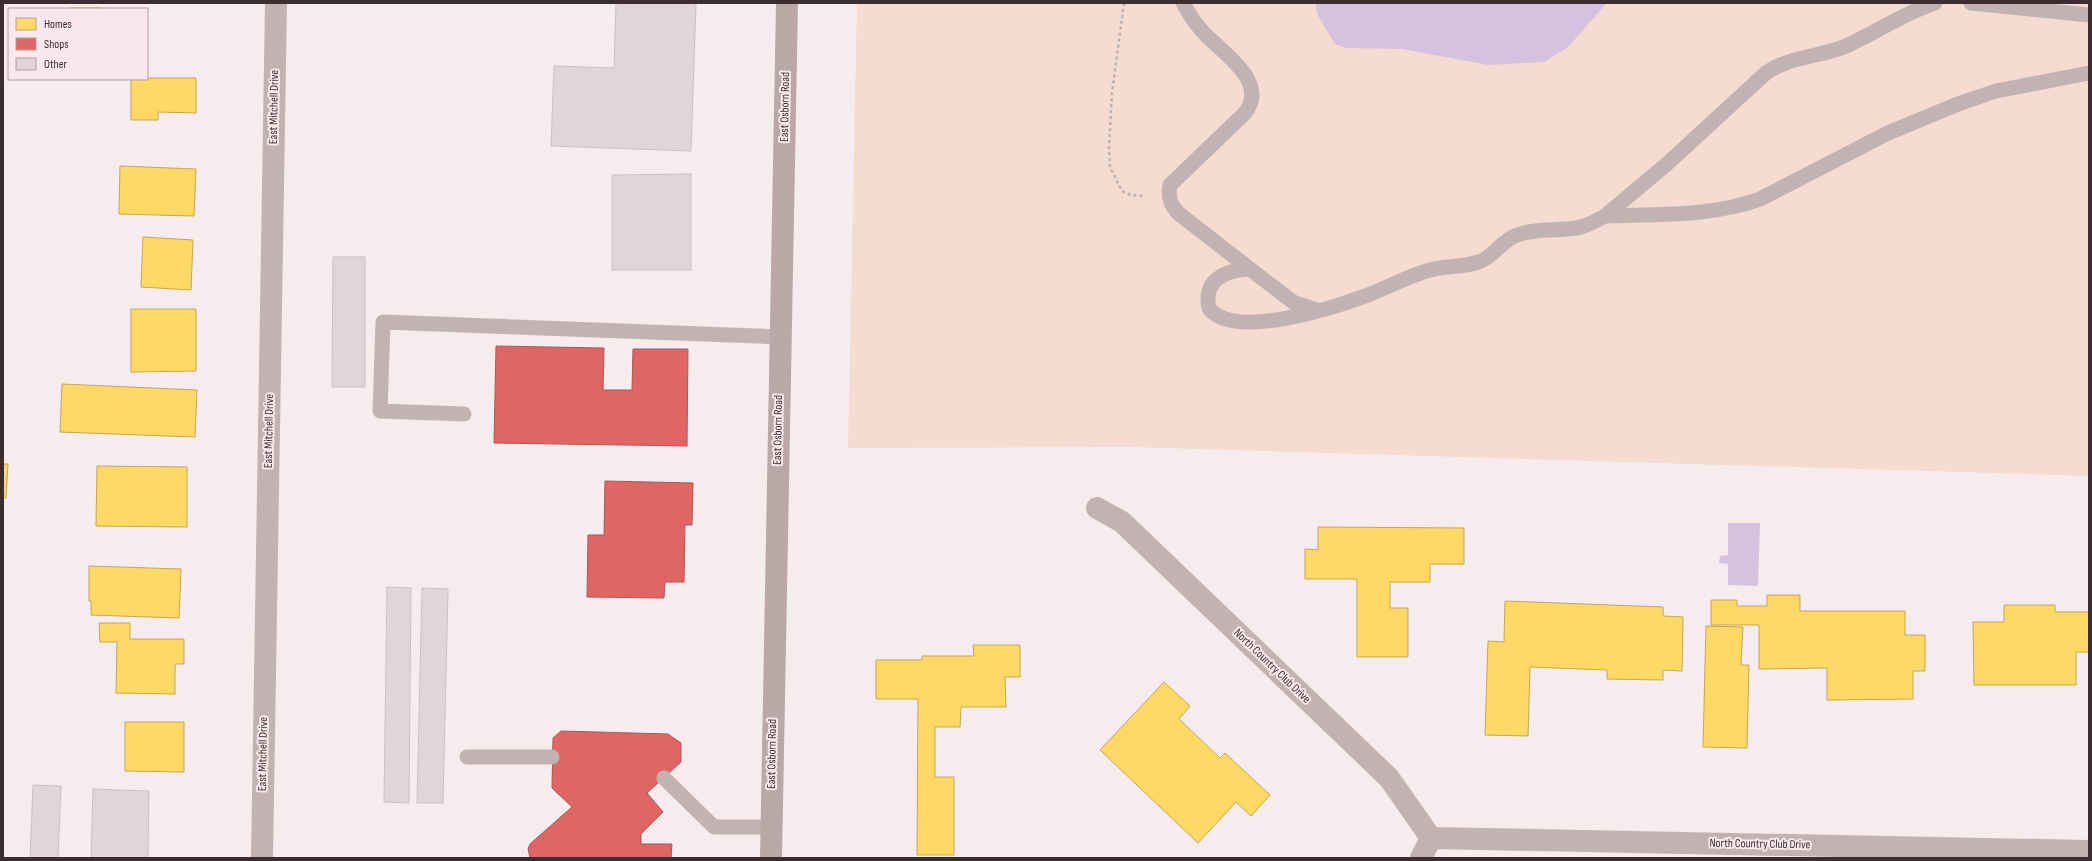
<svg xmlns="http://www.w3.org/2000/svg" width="2092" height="861" viewBox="0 0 2092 861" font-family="'Sofia Sans Condensed',sans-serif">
  <rect width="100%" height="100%" fill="#f6ecee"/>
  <path fill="#f5dcd0" d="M857 3H2089V476L1130 447 848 448Z"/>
  <path fill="#d6c2df" d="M1315 3H1607L1568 47 1544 62 1488 65 1402 49 1346 48 1335 44 1318 16Z
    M1728 523H1760L1758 586 1728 585V564L1719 563 1720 556 1728 555Z"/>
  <path fill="#ffd966" stroke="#c5a556" d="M70 8H102V9H70Z
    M147 78H196V113L158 112V120H131V79H147Z
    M120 166 196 169 194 216 119 214Z
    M143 237 193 240 191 290 141 287Z
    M131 309H196V371L131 372Z
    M62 384 197 390 195 437 60 432Z
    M3 464H8L6 498H3Z
    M97 466 187 467V527L96 526Z
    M1318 527 1464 528V564H1430V582H1390V608H1408V657H1357V579H1305V549L1318 550Z
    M89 566 181 569 179 618 91 615V601H89Z
    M1767 595H1800V611H1905V635H1925V671H1913V699L1827 700V668L1759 669V625H1711V600H1737V606H1767Z
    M1505 601 1663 607V616L1683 617 1682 671 1663 670V680L1607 679V670L1530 667 1528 736 1485 735 1488 641 1504 642Z
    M2004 605H2055V612H2089V652H2076V685H1974L1973 622H2004Z
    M99 623H130V639H184V664H175V694L116 693 117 642H100Z
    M1706 626 1743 627 1741 665H1749L1747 748 1703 747Z
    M973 645H1020V677H1005L1006 707H961L960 727H935V777H954V855H917L918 699H876V660H922V656H974Z
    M1164 682 1190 706 1179 719 1220 758 1225 753 1270 795 1251 816 1236 802 1198 843 1100 750Z
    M125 722H184V772L125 771Z"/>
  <path fill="#e06666" stroke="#af5556" d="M496 346 604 348 603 390H632L633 349H688L687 446 494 443Z
    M605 481 693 483 692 525H685L684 582H665L664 598 587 597 588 535H604Z
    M561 731 668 734 681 743V762L647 793 663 812 641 834V844H672L671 858H530L528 849 530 844 572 807 552 788 553 738Z"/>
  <path fill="#e2d4db" stroke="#cbc0c5" d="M616 3H696L691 151 551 146 554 66 614 68Z
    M691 174V270H612V175Z
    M333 257H365V387H332Z
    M387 587 411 588 409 803 384 802Z
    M422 588 448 589 443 803H417Z
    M33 785 61 786 58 858H30Z
    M93 789 149 791 148 858H91Z"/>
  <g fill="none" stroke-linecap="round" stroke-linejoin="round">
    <path stroke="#bcb1b1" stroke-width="2.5" stroke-dasharray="3 3" stroke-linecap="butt" d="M1124 3 1112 93 1109 148 1110 167 1122 191 1131 195 1144 196"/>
    <path stroke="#c2b3b2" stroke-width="15" d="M1183 3C1189 14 1196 25 1205 34 1224 54 1269 82 1245 113L1170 185C1168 197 1170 204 1178 213L1250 269
      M1935 3C1903 13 1876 33 1846 46 1820 57 1792 56 1767 72L1668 163 1605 216C1656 214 1711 217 1760 199L1888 133 1958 104 1996 91 2089 73
      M1971 3 2089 15
      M1317 310 1293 302 1250 269C1225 270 1203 280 1209 308 1233 341 1336 307 1368 295 1389 287 1408 276 1430 270 1446 265 1468 268 1483 260 1496 253 1503 240 1517 235 1536 228 1557 231 1577 228 1587 226 1596 221 1605 216
      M464 414 380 411 383 322 781 337
      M467 757H552
      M664 778 714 827H771"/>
    <path stroke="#c2b3b2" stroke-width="22" d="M1097 508 1122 522 1389 778 1431 838 2089 851
      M262 858 276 3
      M1421 858 1431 838"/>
    <path stroke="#b9a8a6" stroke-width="22" d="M771 858 787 3"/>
  </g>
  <g text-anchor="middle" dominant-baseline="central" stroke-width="4" stroke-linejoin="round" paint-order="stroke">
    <g font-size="12" fill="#3d2c30" stroke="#fae8ec">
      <text transform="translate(274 107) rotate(-89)">East Mitchell Drive</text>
      <text transform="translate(785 107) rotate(-89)">East Osborn Road</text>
      <text transform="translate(778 430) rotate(-89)">East Osborn Road</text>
      <text transform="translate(269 431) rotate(-89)">East Mitchell Drive</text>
      <text transform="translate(1272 666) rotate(44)">North Country Club Drive</text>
      <text transform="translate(263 754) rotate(-89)">East Mitchell Drive</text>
      <text transform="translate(772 754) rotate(-89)">East Osborn Road</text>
      <text transform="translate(1760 844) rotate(1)">North Country Club Drive</text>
    </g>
  </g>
  <rect width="2092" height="861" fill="none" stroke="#3d2c30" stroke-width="8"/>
  <rect x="8" y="8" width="140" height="72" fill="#fae8ec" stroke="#ae9da1"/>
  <rect x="16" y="18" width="20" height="12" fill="#ffd966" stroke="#ae9da1"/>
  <text x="44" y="28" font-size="12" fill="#3d2c30">Homes</text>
  <rect x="16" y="38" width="20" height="12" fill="#e06666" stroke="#ae9da1"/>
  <text x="44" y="48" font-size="12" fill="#3d2c30">Shops</text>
  <rect x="16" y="58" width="20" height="12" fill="#e2d4db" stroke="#ae9da1"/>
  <text x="44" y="68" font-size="12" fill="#3d2c30">Other</text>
</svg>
